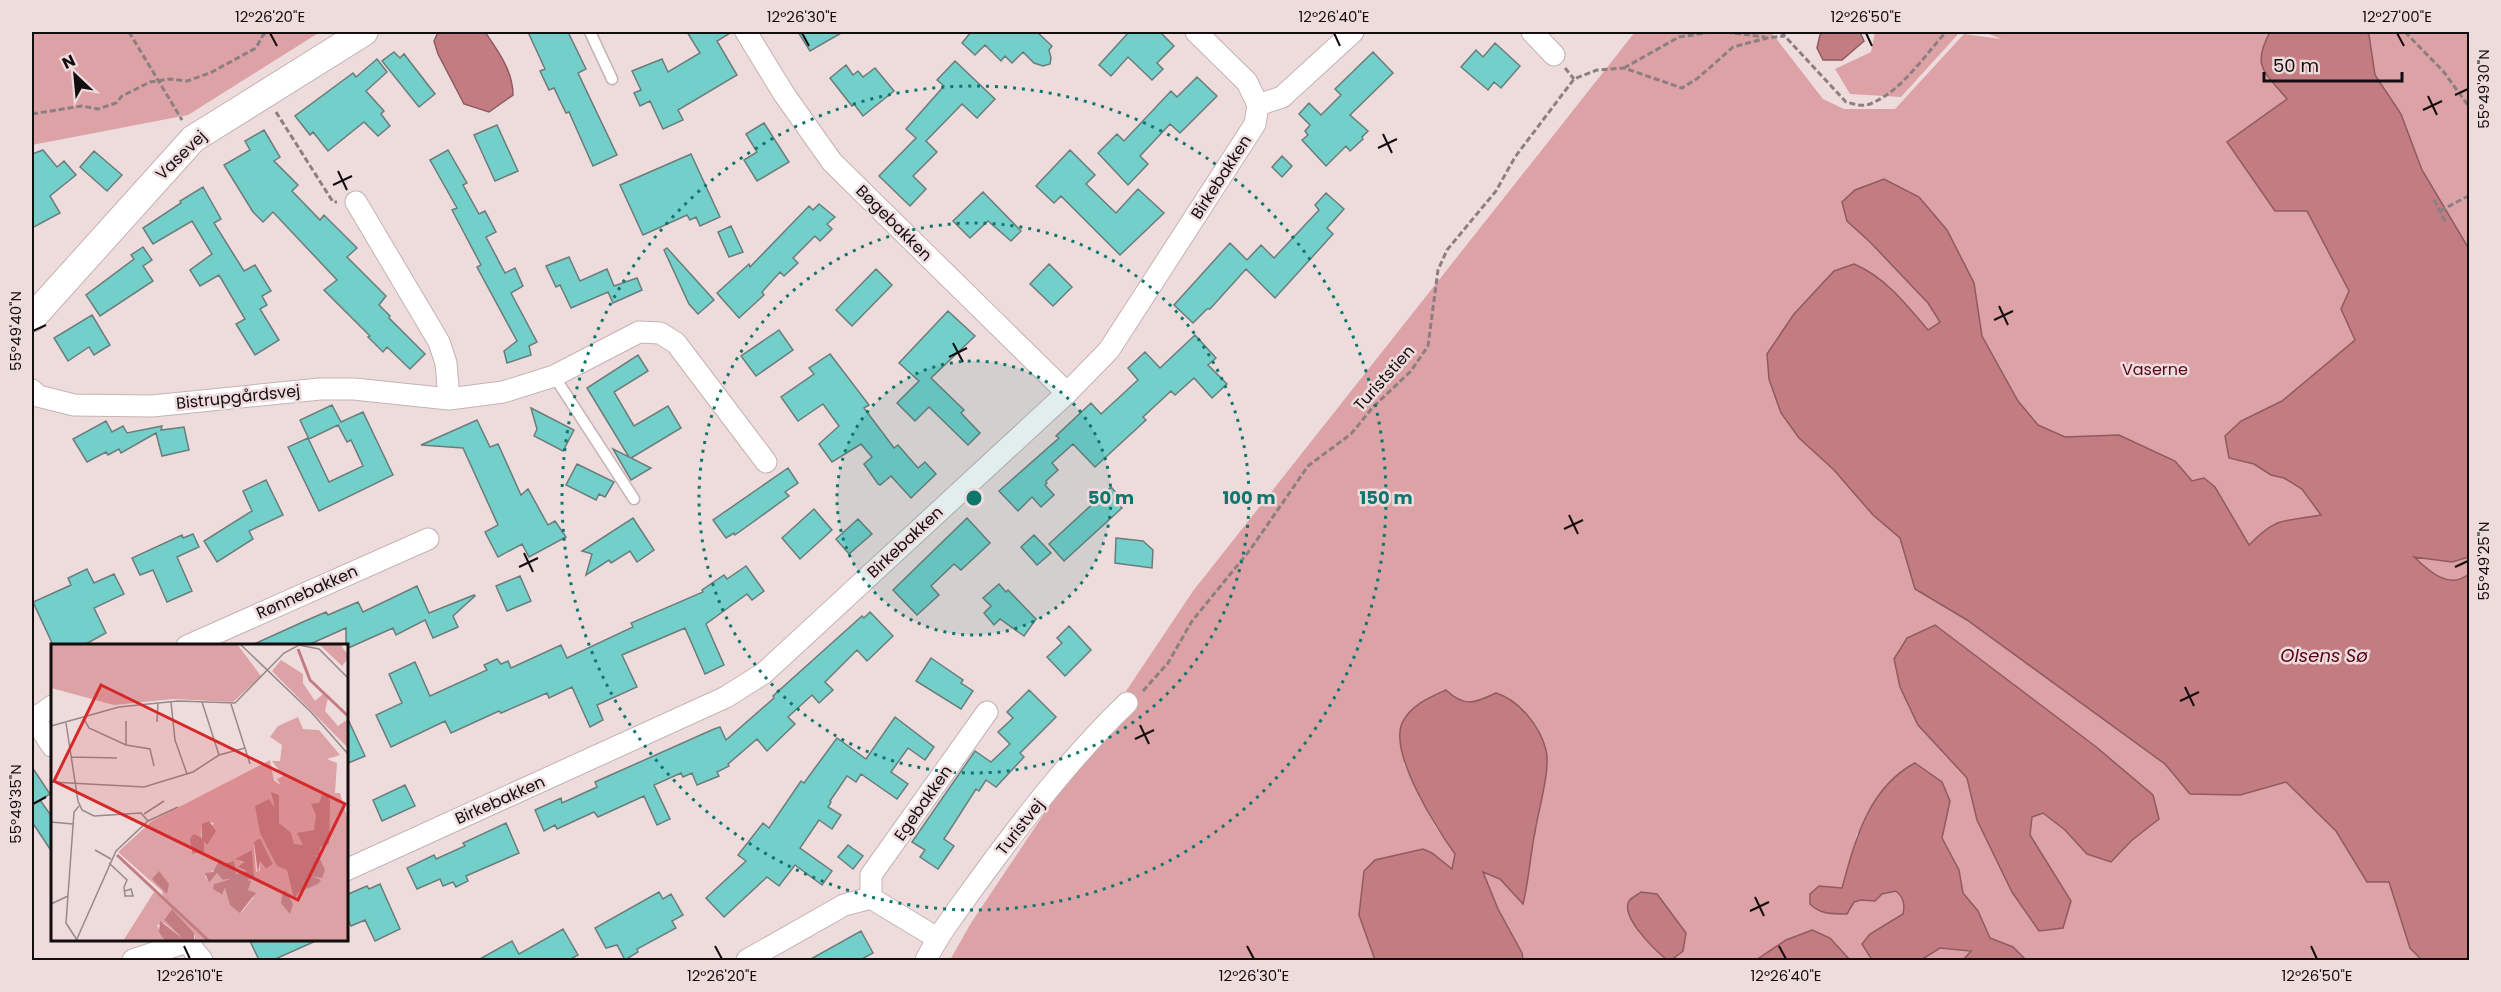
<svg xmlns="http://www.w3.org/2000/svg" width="2501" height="992" viewBox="0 0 2501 992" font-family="Poppins,sans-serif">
  <rect width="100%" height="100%" fill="#eedcdd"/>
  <path fill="#dca2a6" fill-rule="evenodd" d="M32 32H320L188 115 32 145Z
    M1635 32H1771L1823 99 1844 109H1895L1964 34 2001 39 1984 32H2469V960H2026L2013 947 1990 938 1978 911 1963 893 1959 870 1942 838 1950 801 1942 782 1857 834 1842 889 1819 886 1854 902 1861 900 1875 901 1882 894 1896 891C1903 898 1905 905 1903 914L1870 934 1869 958 1872 960H1850L1830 938 1762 955 1756 960H1523L1522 953 1498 909 1483 872 1500 879 1523 903 1544 782 1496 693 1474 703 1456 700 1404 764 1434 825 1455 854 1452 870 1432 853 1359 915 1375 960H950L971 923 1193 591ZM1918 725 2158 819 2131 841 2111 862 2087 854 2065 830 2043 813 2032 817 2030 835 2071 901 2039 930 2012 892 1977 820 1967 778Z
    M1875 32H1960L1901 97 1850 94 1835 69 1871 52Z
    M1940 948 1971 951 1963 960H1921Z"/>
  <path fill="#c37c82" stroke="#8e5b5f" stroke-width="1.5" d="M438 32H485C498 51 513 71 513 95L489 112 464 104 438 54 434 41Z
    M1824 32H1860L1864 41 1842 60H1823L1817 48 1820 35Z
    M2270 32H2366L2369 35 2375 75 2401 114 2422 170 2469 249V557L2452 562 2414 557C2430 572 2449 590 2469 574V960H2422L2410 948 2389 882H2367L2336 831 2286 782 2240 795 2190 794 2165 764 1967 620 1915 589 1900 538 1873 515 1834 470 1799 438 1781 413 1769 379 1767 354 1794 314 1834 271 1854 264C1885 277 1906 304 1928 330L1940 322 1928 303 1870 242 1847 221 1842 202 1855 190 1884 179 1919 197 1947 230 1974 283 1982 336 2018 401 2038 425 2065 437 2119 435 2175 461 2192 481 2204 478 2215 487 2249 545C2277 516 2283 522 2321 515L2302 489 2284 478 2271 475 2254 464 2229 458 2225 436 2241 421 2282 401 2355 340 2341 309 2349 291 2307 211H2275L2227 142 2287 99C2265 72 2251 67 2270 32Z
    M1935 625 2095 746 2153 795 2159 819 2131 841 2111 862 2087 854 2065 830 2043 813 2032 817 2030 835 2071 901 2063 928 2039 931 2012 892 1977 820 1967 778 1918 725 1900 687 1894 659 1907 638Z
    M1446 690C1465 708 1475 703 1496 693 1519 700 1540 726 1546 750 1551 769 1538 811 1535 832 1530 856 1529 880 1523 904L1500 879 1483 872 1498 909 1522 953 1523 960H1375L1359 915 1364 871 1375 860 1423 849 1432 853 1452 869 1455 854C1437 829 1389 754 1402 723 1411 705 1428 698 1446 690Z
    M1915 763 1942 782 1950 801 1942 838 1959 870 1963 893 1978 911 1990 938 2013 947 2026 960H1963L1971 951 1940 948 1921 960H1872L1862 944 1870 934 1903 914C1905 905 1904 898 1896 891L1882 894 1875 901 1861 900 1854 902 1847 914C1833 914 1821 915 1810 904V894L1819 886 1842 888C1855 841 1868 788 1915 763Z
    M1641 892 1657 894 1686 933 1683 951 1671 960H1667C1656 951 1620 917 1629 901 1631 898 1637 895 1641 892Z
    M1812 930 1830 938 1850 960H1756L1786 940Z"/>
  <path fill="#73cfc9" stroke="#6b7c7b" stroke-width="1.5" d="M528 32H568L586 69 578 73 617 155 593 166 569 112 566 113 554 88 549 90 540 71 545 69Z
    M687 32H732L717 41 737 75 678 110 683 120 663 129 650 101 640 106 634 93 641 90 632 71 662 59 668 72 700 53Z
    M798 32H843L810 51Z
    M971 32H1037L1052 46 1049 50 1051 58 1050 64 1043 66 1034 63 1023 52 1012 63 1005 56 1001 61 985 45 975 55 962 43Z
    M1129 32H1160L1174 46 1157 63 1163 69 1152 80 1128 57 1111 76 1099 65Z
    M1495 43 1520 66 1501 88 1494 82 1488 90 1461 67 1476 50 1483 57Z
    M394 52 400 58 404 54 435 94 419 107 382 61Z
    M1373 52 1393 73 1350 115 1368 131 1362 137 1363 139 1350 151 1346 146 1326 166 1302 140 1308 135 1305 131 1310 125 1299 114 1309 103 1321 115 1341 95 1335 89Z
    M377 59 387 72 366 91 384 111 381 114 390 126 378 136 364 122 328 151 313 132 310 135 295 116 353 73 356 77Z
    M955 61 995 99 977 118 962 104 926 141 937 152 913 176 926 189 910 206 879 176 916 138 906 129 944 86 937 80Z
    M846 65 853 75 858 71 863 77 875 68 894 91 863 116 854 104 852 106 830 78Z
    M1197 77 1217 96 1180 133 1170 124 1140 156 1148 164 1128 185 1098 153 1117 134 1124 141 1171 91 1177 97Z
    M764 123 789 162 757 181 744 160 757 152 746 134Z
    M497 125 518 171 495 181 474 135Z
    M264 130 280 157 274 161 298 185 292 191 320 220 324 215 357 248 347 257 386 296 379 305 390 316 389 318 425 354 410 369 387 347 383 352 368 337 370 336 324 290 337 280 273 212 263 222 253 212 224 165 250 150 245 141Z
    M43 150 57 167 64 161 76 175 50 196 60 213 32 228V154Z
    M448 150 467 183 463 185 479 214 485 211 496 232 486 237 505 273 515 268 523 286 511 293 537 342 529 346 531 355 507 363 504 351 517 341 477 267 481 265 452 210 457 208 430 160Z
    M1070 150 1095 175 1086 184 1116 213 1138 189 1164 213 1120 255 1061 196 1054 203 1036 186Z
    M94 151 122 175 107 191 80 167Z
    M691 154 720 217 700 226 696 217 690 220 687 215 643 235 620 185Z
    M1282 156 1292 166 1282 177 1272 167Z
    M203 187 221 219 214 223 244 271 255 265 271 291 262 296 267 305 260 309 279 340 255 355 236 324 245 319 219 275 200 286 190 270 212 254 192 221 153 244 143 228 181 203 180 201Z
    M983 192 1021 231 1011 241 988 221 970 238 953 221Z
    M1326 193 1344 209 1327 228 1333 234 1275 298 1246 269 1210 309H1207L1193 323 1174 305 1230 243 1247 260 1261 245 1274 258 1319 210 1315 205Z
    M819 204 835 217 827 224 832 229 820 241 815 236 793 258 798 263 784 276 780 272 762 292 764 295 739 318 717 293 749 264 750 267 809 206 813 210Z
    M731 226 743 252 729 257 718 232Z
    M143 247 152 260 143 266 153 281 100 316 86 295 134 259 131 255Z
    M667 248 714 300 698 314 689 304 664 250Z
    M569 257 580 281 607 269 614 286 637 278 642 290 613 303 608 292 571 308 560 285 556 287 546 266Z
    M1049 264 1072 287 1053 306 1030 284Z
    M876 269 892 285 852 326 836 310Z
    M948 311 975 336 931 378 964 410 961 413 980 433 968 445 929 407 915 421 897 403 919 381 899 363Z
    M92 315 110 345 94 355 89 347 68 361 54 338Z
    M779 330 793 350 756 376 741 356Z
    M1195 335 1216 358 1208 365 1227 384 1212 398 1194 378 1175 395 1171 391 1143 417 1146 420 1095 467 1073 444 1052 463 1058 470 1046 481 1047 483 1045 485 1054 495 1041 507 1032 497 1018 511 999 491 1059 438 1056 436 1091 403 1101 414 1138 380 1128 368 1145 352 1160 368Z
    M830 354 869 405 864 408 894 448 898 445 918 468 925 462 936 474 911 498 891 476 880 485 878 484 864 464 872 457 861 444 832 462 819 444 839 426 823 404 798 421 781 397 814 374 809 368Z
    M638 355 648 371 614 392 634 426 668 406 681 428 631 458 651 468 631 480 613 449 629 457 587 388Z
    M332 405 341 422 363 412 393 475 319 511 288 447 308 438 329 482 363 466 351 440 347 442 338 425 309 439 300 420Z
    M531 408 574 430 563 451 534 436 537 429Z
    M477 420 490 447 498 444 521 495 528 489 548 525 555 521 566 537 529 557 522 544 498 557 485 532 498 525 463 448 421 445Z
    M106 421 112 432 123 426 127 433 162 426 161 430 184 427 189 450 162 456 156 433 121 453 119 449 108 455 106 452 87 462 73 439Z
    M577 464 614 482 605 497 599 494 596 500 566 485Z
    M788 468 798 483 785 492 789 496 735 535 734 533 726 538 713 520Z
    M266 480 283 515 249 531 253 539 217 562 204 541 252 511 243 491Z
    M1111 487 1121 498 1117 502 1122 508 1064 561 1049 544Z
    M814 509 832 530 800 559 782 538Z
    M633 518 654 550 637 562 630 551 611 563 609 560 586 575 592 554 582 551Z
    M967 518 990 543 961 570 954 564 931 586 939 595 917 615 893 590Z
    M858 519 872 534 849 554 836 539Z
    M193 534 199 547 177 557 192 591 167 602 153 570 140 575 132 558 182 535 183 538Z
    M1034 535 1051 553 1037 565 1021 547Z
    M1116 538 1143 541 1153 550 1152 568 1115 563Z
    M746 566 764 591 752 600 747 594 706 624 724 665 705 674 685 628 622 655 637 687 597 705 603 720 590 727 572 687 549 698 547 693 501 713 499 711 451 733 445 721 391 747 376 715 402 703 389 674 415 662 430 696 487 670 484 665 497 659 501 664 508 661 511 668 561 645 567 658 633 627 631 623 703 592 702 590 724 575 727 579Z
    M87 569 94 583 114 574 124 594 94 608 106 633 84 645H53L33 602 71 585 68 578Z
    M520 576 531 601 507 611 496 586Z
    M999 584 1006 592 1008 590 1036 619 1024 636 1000 619 994 625 984 613 991 606 983 598Z
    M417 586 429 613 474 595 475 596 453 616 458 627 433 638 425 620 396 635 393 628 346 649V628L308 645H252L305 621 326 612 328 615 358 602 363 612Z
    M870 612 893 636 867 661 857 650 825 682 833 690 819 703 812 695 788 717 795 724 767 751 757 739 728 764 729 766 717 772 719 776 697 785 692 773 683 777 681 773 654 785 670 819 657 825 644 796 598 817 594 812 557 829 555 825 544 831 535 810 561 798 562 803 597 787 595 782 714 729 720 727 726 740 774 698 773 696 862 616 864 618Z
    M1069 626 1091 650 1065 676 1047 657 1062 643 1057 638Z
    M931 658 963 680 961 683 973 691 961 709 916 681Z
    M1029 690 1056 717 1020 753 1024 757 996 787 986 780 979 791 976 789 944 839 954 846 938 869 920 857 925 850 912 842 975 751 991 762 1010 744 998 732 1013 718 1007 712Z
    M346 715 365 756 346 764Z
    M895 717 934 747 925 760 908 748 891 772 908 784 897 799 861 774 856 782 847 776 830 801 831 802 828 807 841 815 832 829 819 820 800 848 832 871 822 885 795 865 779 886 767 877 724 917 706 898 746 861 738 855 763 823 769 828 801 781 804 783 837 738 866 759Z
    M32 767 50 794 40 800 52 817V852L32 822Z
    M405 785 415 806 382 821 373 800Z
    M506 823 519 853 466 876 468 881 456 887 453 882 443 886 440 879 417 889 407 868 434 855 436 859 465 846 463 843Z
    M848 845 863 856 853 869 838 857Z
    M380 884 400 929 375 941 365 920 351 926 346 916V895L367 886 369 889Z
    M659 892 663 899 671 894 683 915 672 921 676 928 637 949 638 952 625 960 617 945 606 948 595 928Z
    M563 929 578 955 569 960H478L512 941 519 954Z
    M861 931 873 953 860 960H809Z
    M249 939H318V940L273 960H259Z"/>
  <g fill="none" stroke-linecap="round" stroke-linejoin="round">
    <g stroke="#c4b3b4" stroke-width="13">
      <path id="service" d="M590 32 612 79
        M554 376 634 499"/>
    </g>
    <g stroke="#c4b3b4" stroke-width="23">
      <path id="minor" d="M746 32 784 94 832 162 1067 393
        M1196 32 1247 82 1258 105
        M1532 32 1554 55
        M356 202 439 342 446 363 449 399
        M32 390 38 396 74 405 152 406 320 389H354L449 399 503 392 554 376 639 332 660 333 676 343 766 462
        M187 646 428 539
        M32 715 52 746
        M34 719 52 706
        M346 870 726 697 764 673 1067 393 1109 350 1255 124 1258 105 1282 97 1353 32
        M871 898V875L987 712
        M185 940 202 960
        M133 960 192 940
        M747 960 844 905 871 898 937 938
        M926 960C941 930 962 904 982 876 1026 816 1073 755 1127 703"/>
    </g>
    <g stroke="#c4b3b4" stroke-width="29">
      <path id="tertiary" d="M32 318 193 139 364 32"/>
    </g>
    <path stroke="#8c7f80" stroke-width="3" stroke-dasharray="6 3" stroke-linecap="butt" d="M129 32 182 120
      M1726 32 1765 37
      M1781 32 1846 102C1854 104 1862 107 1870 104 1902 91 1924 56 1946 32
      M2405 32 2443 71 2470 108
      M1565 68 1574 79
      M1624 68 1679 37 1712 32
      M276 112 333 202H337
      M32 114 82 106 98 109 116 103 122 96 150 82 170 79 187 81 210 73 256 48 263 35 269 32
      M2434 200 2446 223
      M2440 211 2470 195
      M1143 691 1168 663 1192 621 1250 550 1308 466 1351 434 1373 407 1411 371 1428 346 1438 270 1447 250 1496 191 1515 157 1574 79 1597 70 1624 68 1682 88 1698 78 1733 47 1767 38 1785 36"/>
    <use href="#service" stroke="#fff" stroke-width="10"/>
    <use href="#minor" stroke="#fff" stroke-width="21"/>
    <use href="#tertiary" stroke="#fff" stroke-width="27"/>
  </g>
  <path fill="none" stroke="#130d0e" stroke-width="2" d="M270 33 277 46M802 33 809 46M1334 33 1340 46M1866 33 1872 46M2397 33 2404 46M2455 95 2468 89M2428 96 2437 115M2423 110 2442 101M1383 134 1392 153M1378 148 1397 139M338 171 347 190M333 185 352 176M1999 306 2008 325M1994 320 2013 311M33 331 46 325M953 343 963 362M949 357 967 348M1569 515 1578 534M1564 529 1583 520M524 553 533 572M519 567 538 558M2455 567 2468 561M2185 687 2194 706M2180 701 2199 692M1140 725 1149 744M1135 739 1154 730M33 804 46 797M1755 897 1764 916M1750 911 1769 902M184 946 190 959M715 946 722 959M1247 946 1254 959M1779 946 1786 959M2311 946 2317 959"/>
  <circle cx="974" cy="498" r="137" fill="#0f766e" fill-opacity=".12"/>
  <g fill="none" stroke="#0f766e" stroke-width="3" stroke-dasharray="3 6">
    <circle cx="974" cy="498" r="137"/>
    <circle cx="974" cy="498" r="275"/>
    <circle cx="974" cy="498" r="412"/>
  </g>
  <g text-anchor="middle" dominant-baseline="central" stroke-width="5" stroke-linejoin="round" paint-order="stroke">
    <g font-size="16" fill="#130d0e" stroke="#eedcdd">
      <text transform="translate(181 155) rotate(-44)">Vasevej</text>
      <text transform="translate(1221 177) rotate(-57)">Birkebakken</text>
      <text transform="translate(894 223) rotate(45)">Bøgebakken</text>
      <text transform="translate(1384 378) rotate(-48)">Turiststien</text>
      <text transform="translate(238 397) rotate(-6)">Bistrupgårdsvej</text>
      <text transform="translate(905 542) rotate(-43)">Birkebakken</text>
      <text transform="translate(307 592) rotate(-24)">Rønnebakken</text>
      <text transform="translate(500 800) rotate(-24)">Birkebakken</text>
      <text transform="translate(923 803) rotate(-55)">Egebakken</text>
      <text transform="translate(1020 827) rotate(-52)">Turistvej</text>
    </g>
    <g font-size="16" fill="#5e051d" stroke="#eedcdd">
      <text x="2155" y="369">Vaserne</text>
    </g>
    <g font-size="18" font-style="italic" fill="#560017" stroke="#eedcdd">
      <text x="2324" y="655">Olsens Sø</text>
    </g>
  </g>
  <g transform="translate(51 644)">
    <rect width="297" height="297" fill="#eedcdd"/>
    <path d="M0 0H186L210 32 182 58 122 55 63 61 0 44ZM268 0H289L297 11 295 17 291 22ZM230 16 252 30V39L264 57 272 50 277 54 274 67 287 82 297 75V104L221 27ZM247 73 252 85 268 86 289 111 276 115 286 119 284 149H289L297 176V297H143L144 292 121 265 113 276 131 294 113 279 106 281 114 297H72L103 248 112 255 111 247 67 208 101 177 219 116 223 137 230 141 226 135 232 132 221 117H229L231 101 219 93 227 82ZM159 178 163 179 153 196V208L142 210 138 203 150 194 151 182ZM209 194 222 220 215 225 209 217V227L205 228 203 202ZM201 206 197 246 203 253 190 269 181 262 174 244 171 251 167 249 166 239 179 235 173 236 166 229 158 239 154 232 172 220 184 226V231L197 227 188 224 193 219 188 217Z" fill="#dca2a6" fill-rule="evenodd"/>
    <path d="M220 148 228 151V179L240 189 243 200 252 201 246 189 263 186 265 171 260 160 268 159 271 151 277 152 279 157 278 200 269 203 268 212 259 211 268 213 274 226 271 234 260 232 270 236 267 240 248 248 243 255 236 226 226 222 209 189 204 162 218 155 224 164ZM158 177 165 187 156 201 153 197V208L141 210 139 194 143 190 151 194V180ZM209 194 222 220 215 225 209 217 207 229 203 198ZM201 206 203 233 197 236 200 237 197 246 205 249 189 269 179 261 174 244 171 251 162 245 163 240 179 235 172 236 166 229 158 239 154 229 162 228 169 215 173 220 183 217 185 230 196 227 187 223 193 218 184 215ZM108 227 118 240 116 250 101 235ZM232 247H235L242 260 239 270 230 259ZM121 265 143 289V297H114L108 288 109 277 131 294 113 276Z" fill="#c37c82"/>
    <path fill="none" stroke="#c37c82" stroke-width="3" d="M247 5 259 36 297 72M66 211 158 297"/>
    <path fill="none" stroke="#96898a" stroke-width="1.5" d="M189 0 260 68 297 110M120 58 124 96 136 130M151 58 168 111M180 60 199 120M33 75 38 84 75 101 99 105 103 122M106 78 107 59M15 79 27 157 31 166 43 172 90 169 97 177M0 82 68 63 127 57 184 59 233 9 248 1 268 5 297 34M75 101V77M20 113 66 114M0 138 93 143 142 128 168 111 194 104M93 170 113 157M0 178 22 180M44 206 60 215M58 219 76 236 73 243 74 252H82L80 245 74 247M0 260 17 252M26 296 15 279 23 168 28 162M25 297 65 207 97 177 127 163"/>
    <path fill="#d62828" fill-opacity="0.15" stroke="#d62828" stroke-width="3" d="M50 41 294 160 247 256 3 137Z"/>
    <rect width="297" height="297" fill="none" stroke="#130d0e" stroke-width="3"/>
  </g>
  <circle cx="974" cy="498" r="9" fill="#0f766e" stroke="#eedcdd" stroke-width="3"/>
  <g font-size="18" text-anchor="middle" font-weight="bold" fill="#0f766e" stroke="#eedcdd" stroke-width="5" stroke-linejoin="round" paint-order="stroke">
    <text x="1111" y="504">50 m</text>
    <text x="1249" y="504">100 m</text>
    <text x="1386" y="504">150 m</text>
  </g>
  <rect width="2501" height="992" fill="none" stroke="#eedcdd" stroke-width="66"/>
  <g transform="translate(75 75) rotate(334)" stroke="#eedcdd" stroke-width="4.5" paint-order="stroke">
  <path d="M0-4.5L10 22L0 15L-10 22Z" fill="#130d0e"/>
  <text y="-9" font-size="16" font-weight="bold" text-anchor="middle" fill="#130d0e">N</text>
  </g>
  <path d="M2264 72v9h138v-9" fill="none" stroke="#130d0e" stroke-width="3"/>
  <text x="2273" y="72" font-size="18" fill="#130d0e" stroke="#eedcdd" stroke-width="4.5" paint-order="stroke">50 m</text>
  <rect x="33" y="33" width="2435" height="926" fill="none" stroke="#130d0e" stroke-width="2"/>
  <g font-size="15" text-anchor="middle" fill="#130d0e">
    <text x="270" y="22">12°26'20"E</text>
    <text x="802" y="22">12°26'30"E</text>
    <text x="1334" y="22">12°26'40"E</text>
    <text x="1866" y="22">12°26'50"E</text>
    <text x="2397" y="22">12°27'00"E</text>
    <text transform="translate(2484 89) rotate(-90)" y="5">55°49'30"N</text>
    <text transform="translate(16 331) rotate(-90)" y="5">55°49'40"N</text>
    <text transform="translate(2484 561) rotate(-90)" y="5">55°49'25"N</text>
    <text transform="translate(16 804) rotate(-90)" y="5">55°49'35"N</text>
    <text x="190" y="981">12°26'10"E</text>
    <text x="722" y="981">12°26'20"E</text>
    <text x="1254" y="981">12°26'30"E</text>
    <text x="1786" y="981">12°26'40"E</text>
    <text x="2317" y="981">12°26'50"E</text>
  </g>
</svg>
